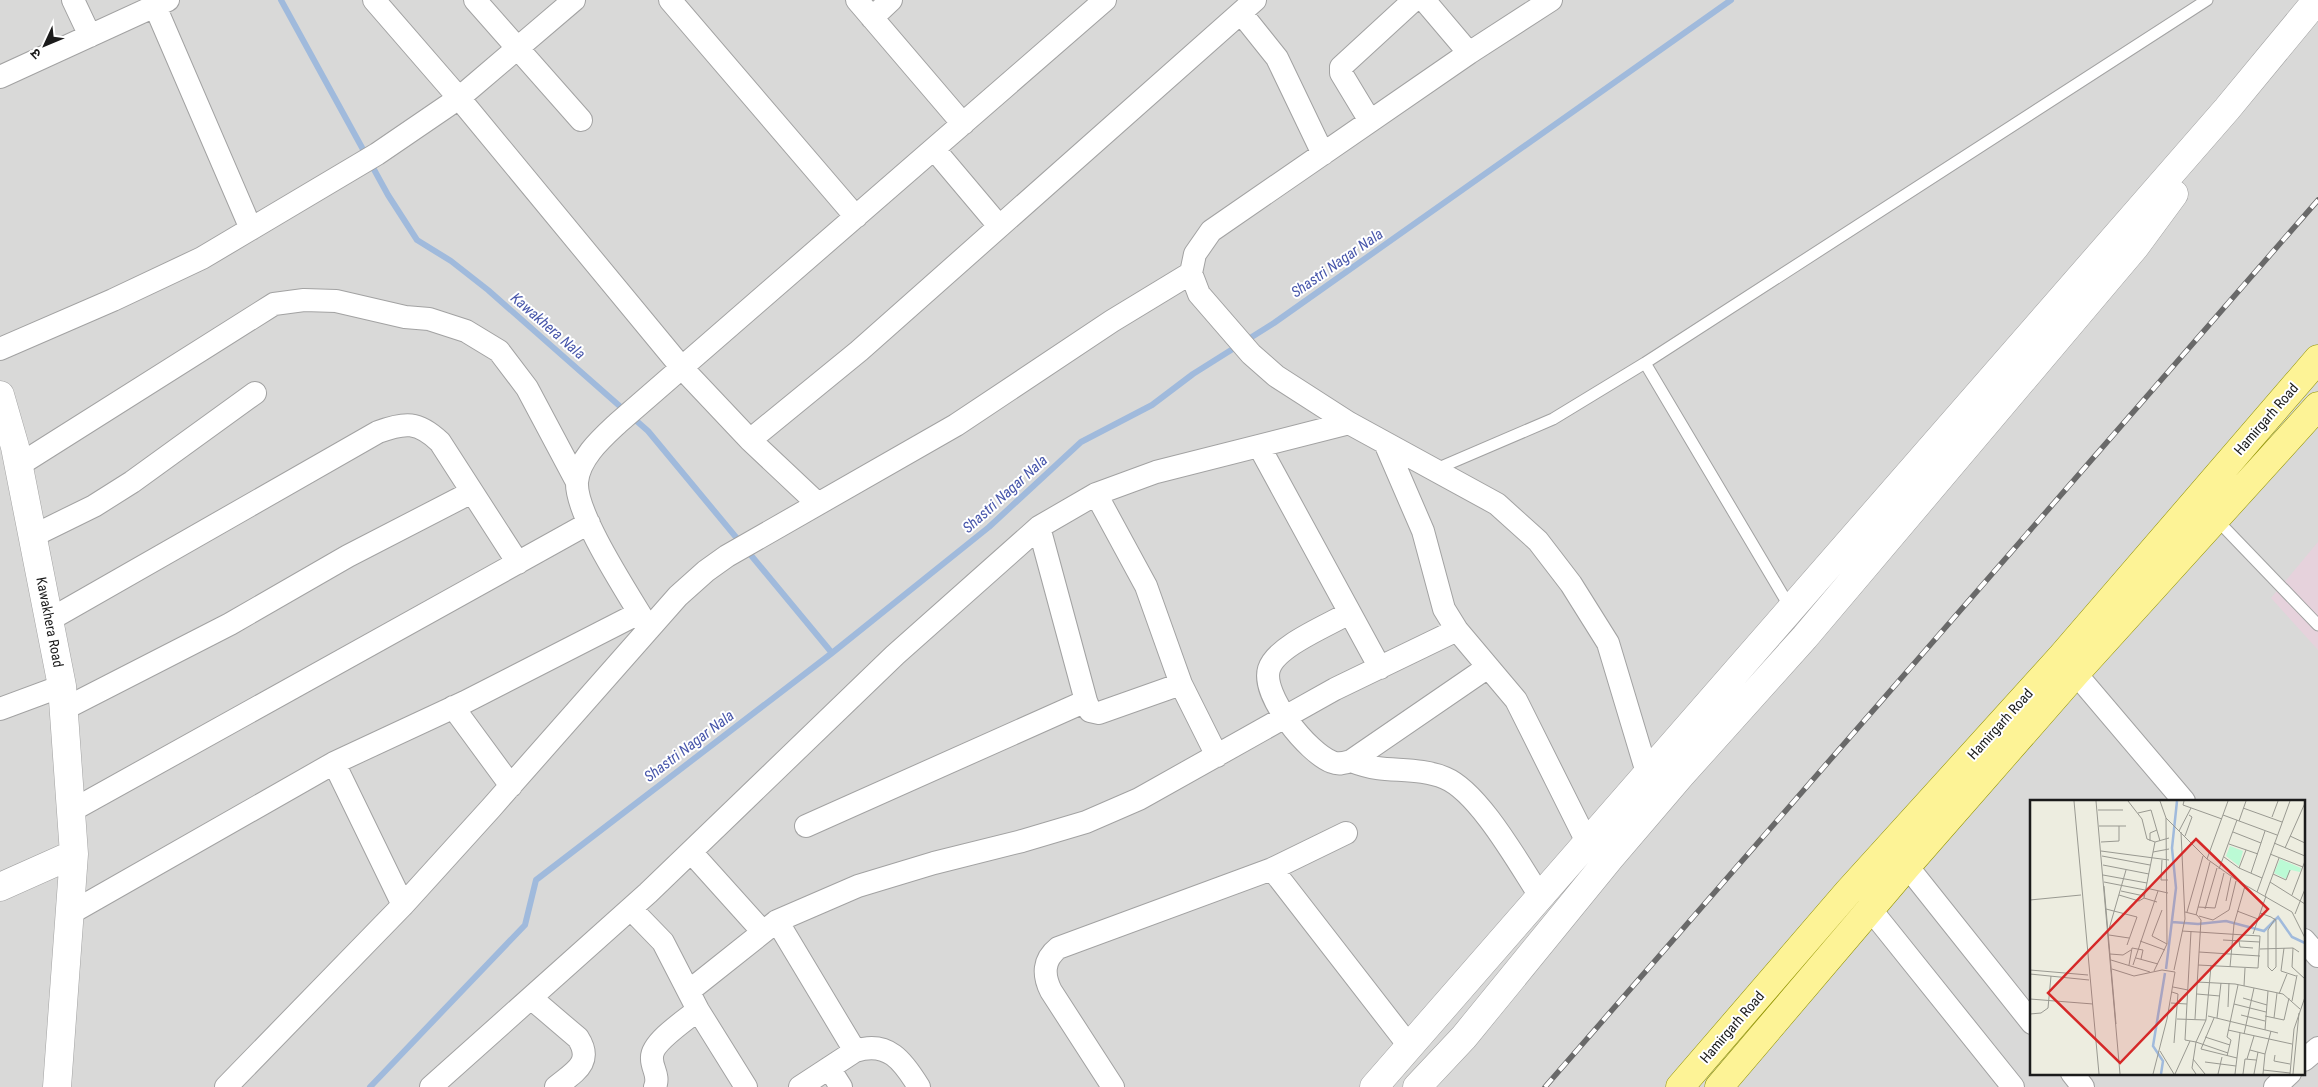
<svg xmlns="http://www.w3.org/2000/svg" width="2318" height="1087" viewBox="0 0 2318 1087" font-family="'Roboto Condensed','Noto Sans Devanagari',sans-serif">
  <rect width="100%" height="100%" fill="#edede0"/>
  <path fill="#d9d9d8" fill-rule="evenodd" d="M0 0H2318V1087H0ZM2032 801H2304V1073H2032Z"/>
  <path fill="#e6d2dc" d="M2318 542V650L2271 598Z"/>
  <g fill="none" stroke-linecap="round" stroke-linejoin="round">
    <path stroke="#a0badc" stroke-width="6" d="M281 0 388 195 417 240 451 261 488 290 648 431 832 653
      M370 1087 525 925 536 880 832 653 989 527 1081 442 1152 405 1193 374 1274 323 1731 0"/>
    <g stroke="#a2a2a2" stroke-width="13">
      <path id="service" d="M1645 363 1791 609
        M1434 470 1553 419 1645 363 2207 0
        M2216 519 2318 625"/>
    </g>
    <g stroke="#a2a2a2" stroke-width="24">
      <path id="minor" d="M73 0 90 36
        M374 0 459 98 682 368 750 440 818 504
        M475 0 581 120
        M670 0 856 217
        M857 0 963 124
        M1424 0 1469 53
        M1551 0 1469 53 1211 231 1195 254 1191 273 1199 294 1251 354 1276 376 1349 423 1497 504 1538 541 1571 584 1608 643 1651 786
        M155 6 251 229
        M1241 13 1277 58 1323 154
        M872 18 891 0
        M0 77 168 0
        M1370 121 1341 73V67L1414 0
        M934 149 999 226
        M0 349 113 300 202 258 377 154 459 98 574 0
        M750 440 859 351 1255 0
        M1385 443 1423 531 1444 609 1457 630 1516 700 1587 842
        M1259 446 1380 668
        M19 465 274 304 304 300 336 301 405 317 429 319 466 331 499 351 527 388 577 482
        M1096 494 1146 586 1181 684 1217 756
        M33 536 94 506 132 482 255 393
        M1349 613C1329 625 1276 646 1269 669 1261 695 1308 753 1332 762 1339 765 1344 763 1351 761L1488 667
        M49 620 378 432C405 422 418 421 440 442L518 563
        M649 629C631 598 575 515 577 482 579 458 602 438 618 423L1105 0
        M2065 661 2184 801
        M1086 701 1090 711 1099 713 1181 684
        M453 707 511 786
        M0 709 62 686
        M64 709 230 624 348 556 472 492
        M1351 761C1359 764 1368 767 1377 768 1399 771 1424 769 1445 778 1479 792 1519 864 1540 896
        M334 763 403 905
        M71 811 589 523
        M806 826 1086 701 1039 527
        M691 852 763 932
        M1907 866 2032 1023
        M1272 869 1410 1047
        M631 909 663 942 698 1010 746 1087
        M1871 910 2013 1087
        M69 914 334 763 465 702 639 613
        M777 921 855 1051 800 1087
        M2304 940 2318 956
        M689 991 777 921 858 886 934 863 1022 841 1086 822 1139 799 1335 689 1457 630
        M531 998 578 1038C594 1063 574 1072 556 1087
        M855 1051C888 1040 903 1061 919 1087
        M2304 1060 2318 1048
        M829 1068 841 1087
        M2072 1073 2083 1087
        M226 1087 403 905 491 808 678 596 706 571 727 556 956 425 1112 321 1191 273
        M431 1087 648 893 895 655 1039 527 1096 494 1156 472 1349 423
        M655 1087C660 1075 651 1068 652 1057 652 1042 687 1019 698 1010
        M1113 1087 1051 991C1043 975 1043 960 1058 948L1272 869 1346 833
        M2275 1087 2290 1073"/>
    </g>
    <g stroke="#a2a2a2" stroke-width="29">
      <path id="tertiary" d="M0 395 15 447 62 686 74 854 57 1087
        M0 887 74 854
        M1374 1087 2227 109 2317 0
        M1417 1087 1464 1037 1610 858 1681 775 1805 637 2135 247 2174 194"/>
    </g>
    <g stroke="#919300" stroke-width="29">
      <path id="primary" d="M1680 1087 1848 892 2062 656 2318 359
        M1719 1087 1907 866 2075 674 2318 406"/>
    </g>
    <use href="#service" stroke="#fff" stroke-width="11"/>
    <use href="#minor" stroke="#fff" stroke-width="22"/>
    <use href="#tertiary" stroke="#fff" stroke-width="28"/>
    <use href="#primary" stroke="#fdf396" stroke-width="28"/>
    <g stroke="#696969" stroke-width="5.5">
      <path id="rail" d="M1545 1087 2318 200"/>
    </g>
    <use href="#rail" stroke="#fff" stroke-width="4" stroke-dasharray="11" stroke-linecap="butt"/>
  </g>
  <g text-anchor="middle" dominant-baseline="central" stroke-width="4" stroke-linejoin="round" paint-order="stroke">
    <g font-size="14" fill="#1b1b1b" stroke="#fff">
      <text transform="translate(2266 419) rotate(-49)">Hamirgarh Road</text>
      <text transform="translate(50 622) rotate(79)">Kawakhera Road</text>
      <text transform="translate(2000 724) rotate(-48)">Hamirgarh Road</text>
      <text transform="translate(1732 1027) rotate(-49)">Hamirgarh Road</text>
    </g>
    <g font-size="15" font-style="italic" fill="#4857ab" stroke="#fff">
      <text transform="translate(1337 263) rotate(-35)">Shastri Nagar Nala</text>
      <text transform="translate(548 326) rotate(41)">Kawakhera Nala</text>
      <text transform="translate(1005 494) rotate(-42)">Shastri Nagar Nala</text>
      <text transform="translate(689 746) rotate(-37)">Shastri Nagar Nala</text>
    </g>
  </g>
  <g transform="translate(2030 800)">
    <rect width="275" height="275" fill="#edede0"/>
    <path d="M200 46 213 51 209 66 196 56ZM250 59 271 68 270 72 261 70 256 79 244 73Z" fill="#bbfad5"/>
    <path fill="none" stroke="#a0badc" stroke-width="2.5" d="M142 122 168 124 196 121 234 131 248 117 262 137 275 143M136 169 146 88 142 48 147 1M131 274 133 261 123 246 135 173"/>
    <path fill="none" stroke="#999991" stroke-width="1" d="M44 1 69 274M66 1 90 274M98 1 112 19 117 39 125 42M130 1 136 18 177 59 208 81 262 112 275 138M154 1 153 5 192 19M213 8 252 22M68 10H93M108 13 121 10 130 41M193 15 247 35M242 17 248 1M209 21 216 1M69 26H96M149 31 161 8M203 32 231 43M155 36 162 17 159 15M260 36 275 43M120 41V33L127 30M71 42 89 41V26M244 43 275 56M199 44 228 54M255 48 275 3M71 51 139 60M123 52 139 49M240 54 273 67M72 56 120 65M194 57 209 68 232 78M177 59 198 1M132 60 131 80H138M73 65 119 74M209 68 216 50M189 69 207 20M221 73 235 31M243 74 256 80 260 70M73 75 117 83M74 82 115 90M240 82 275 104M74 86 86 224M116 88 138 93M91 91 114 96M227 92 260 1M89 95 109 101 114 98M262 95 275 61M235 96 249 58M0 100 51 95M196 101 201 77M127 102 114 98 125 42 139 38M168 107 185 108 194 73M76 109 107 117 97 145M175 109 187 68M132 110 122 136 137 144M207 111 228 119M155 112 167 115 171 120 165 219M157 112 173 56M230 113 241 117 244 119H245L246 121V167L242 171 238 167V130L245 119M265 114 275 89M166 115 180 62M169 116 183 120 199 110 206 81M79 129 96 70M152 131 230 136 228 168 168 165M161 131 155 240 166 242 176 220M223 134 236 96M79 135 99 138M193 140 230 142M110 141 135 150M209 141 210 147 223 148M254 148 251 171 266 176M263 148 262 167 275 179M230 149 263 148 269 152M169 152 230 156M80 154 93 155 101 150M106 158 128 164M81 160 120 172M99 165 102 148 113 150 111 159M103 165 128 91M200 167 204 124 215 86M82 169 104 176 132 170 145 172 137 219 123 274M0 170 58 175M144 170 155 119 151 32M124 171 137 144 136 18M0 174 59 180M167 182 205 184 253 194 270 209M214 186 215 168M143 187 158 190M142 192 148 194 144 243M167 194 190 196M249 194 257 174M213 198 237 205M0 199 63 204M262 201 267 175M141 203 157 204M204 204 236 212M198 207 199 183M0 214 11 213 18 208 21 176M211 215 235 221M178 216 248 233M235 216 254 220 259 198M184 218 171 249 207 258M187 218 191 183M244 218 247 193M147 219 176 220 181 166M198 230 262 244M235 230 238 191M214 234 224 188M175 237 200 245M220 250 235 254 233 274M130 251 144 274M235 254 241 231M245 255 244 261 260 264M197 256 201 240 197 237 208 185M163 259 175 274M217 259 224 236M175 262 206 266M233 270 260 273M145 274 160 241M166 274 162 268 166 242 198 253M188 274 192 257M205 274 210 233M213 274 215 259 226 260M224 274 228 252M260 274 264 229 275 197M263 274 269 213"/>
    <path fill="#d62828" fill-opacity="0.15" stroke="#d62828" stroke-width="2.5" d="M166 39 238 109 90 263 18 193Z"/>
    <rect width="275" height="275" fill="none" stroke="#1b1b1b" stroke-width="2.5"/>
  </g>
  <g transform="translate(45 45) rotate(226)" stroke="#ffffff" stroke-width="4" paint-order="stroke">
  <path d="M0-4L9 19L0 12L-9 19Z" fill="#1b1b1b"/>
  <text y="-8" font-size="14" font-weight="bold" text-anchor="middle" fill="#1b1b1b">उ</text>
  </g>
</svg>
